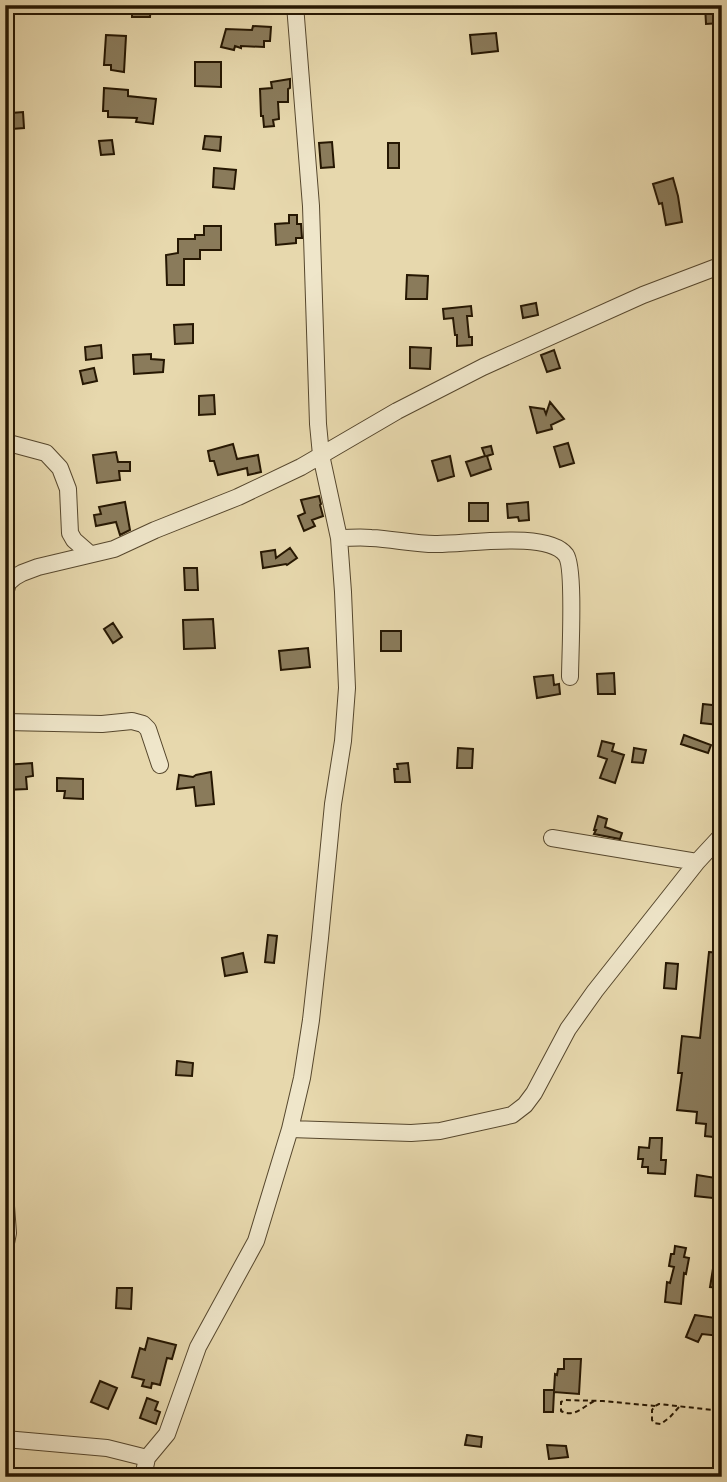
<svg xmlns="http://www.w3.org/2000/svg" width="727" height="1482" viewBox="0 0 727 1482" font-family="'Libre Bodoni',serif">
  <rect width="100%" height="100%" fill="#e7d8ad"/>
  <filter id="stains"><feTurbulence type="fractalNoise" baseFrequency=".00286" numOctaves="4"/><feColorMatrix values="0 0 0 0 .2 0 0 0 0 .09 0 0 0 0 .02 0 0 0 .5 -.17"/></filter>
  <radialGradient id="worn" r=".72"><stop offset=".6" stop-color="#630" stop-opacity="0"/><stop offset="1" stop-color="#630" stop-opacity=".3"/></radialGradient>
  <path fill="#8a7b5b" stroke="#261702" stroke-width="2" d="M132 5H151L150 17H132Z
    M705 5H722L721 23 706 24Z
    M253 26 271 27 270 41H264V47L241 46V48L235 46 234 50 221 47 226 29 252 30Z
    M496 33 498 51 472 54 470 35Z
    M106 35 126 36 124 72 111 70V65H104Z
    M195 62H221V87L195 86Z
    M290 79V88L288 89V102H278L279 119 273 120 274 126 264 127 263 116H261L260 89 272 88 271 82Z
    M104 88 128 90V96L156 99 153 124 136 122 137 118 108 117V111H103Z
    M23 112 24 128 12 129 11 113Z
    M205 136 221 137 220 151 203 149Z
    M112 140 114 154 101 155 99 141Z
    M332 142 334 167 321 168 319 143Z
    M388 143H399V168H388Z
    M214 168 236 170 234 189 213 187Z
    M673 178 678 196 682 222 666 225 662 203 659 204 653 184Z
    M289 215H297V224H301L302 238H296V243L276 245 275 224 289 223Z
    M204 226H221V250H200V259H184V285H167L166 255 178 253V239H195V235H204Z
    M407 275 428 276 427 299H406Z
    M536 303 538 315 523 318 521 306Z
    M471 306 472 316H467L469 337H472V345L457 346V335H455L453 318 444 319 443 309Z
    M193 324V343L175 344 174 325Z
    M101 345 102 358 86 360 85 347Z
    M410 347 431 348 430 369 410 368Z
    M554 350 560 368 547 372 541 355Z
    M151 354V359L164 360 163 372 134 374 133 355Z
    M94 368 97 381 83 384 80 371Z
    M214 395 215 414 199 415V396Z
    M550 402 564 419 551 425 552 429 537 433 530 407 544 409 546 414Z
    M568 443 574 463 560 467 554 447Z
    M233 444 237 459 258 455 261 472 248 475 247 468 218 475 214 461H210L208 451Z
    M491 446 493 454 487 456 491 469 471 476 466 462 485 456 482 448Z
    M116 452 118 462H130V471H119L120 480 97 483 93 455Z
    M450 456 454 476 438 481 432 461Z
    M319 496 321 504 320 505 323 516 312 520 315 526 304 531 298 516 305 513 301 500Z
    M125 502 130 530 120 535 116 522 96 526 94 515 101 514 99 507Z
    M528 502 529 520 519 521 518 517 508 518 507 504Z
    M469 503H488V521H469Z
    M290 548 297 558 287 565 286 564 263 568 261 552 275 550 276 558Z
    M184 568H197L198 590H185Z
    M213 619 215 648 184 649 183 620Z
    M113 623 122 637 113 643 104 629Z
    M381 631H401V651H381Z
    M308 648 310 667 281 670 279 651Z
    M614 673 615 694H598L597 674Z
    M553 675 554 685 559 684 560 694 537 698 534 677Z
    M703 704 721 706 719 725 701 723Z
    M684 735 711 745 708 753 681 744Z
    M602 741 614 744 612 751 624 755 615 783 600 778 607 759 598 756Z
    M458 748 473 749 472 768H457Z
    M634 748 646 750 643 763 632 762Z
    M32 763 33 776 26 777 27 789 5 790V765Z
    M408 763 410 782H395L394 769H398L397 764Z
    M211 772 214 804 196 806 194 787 177 789 179 775 193 777 196 775Z
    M57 778 83 779V799L64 798 65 791H57Z
    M598 816 607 819 605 827 622 833 620 839 594 834 596 830H594Z
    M268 935 277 936 274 963 265 962Z
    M709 952 722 953V1138L705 1136 706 1124 696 1123 697 1112 677 1110 682 1073H678L682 1036 700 1038Z
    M243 953 247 972 225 976 222 958Z
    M666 963 678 964 676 989 664 988Z
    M177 1061 193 1063 192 1076 176 1075Z
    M650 1138H662L661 1160H666L665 1174 648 1173V1167H642L643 1159H638L639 1147 649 1148Z
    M697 1175 722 1179V1199L695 1196Z
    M717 1244H722V1288L710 1287Z
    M675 1246 686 1248 684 1257 689 1258 686 1274 684 1273 681 1304 665 1302 667 1282 670 1283 674 1267 669 1266 671 1254H674Z
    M117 1288H132L131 1309 116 1308Z
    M695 1315 722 1319 720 1336 702 1334 698 1342 686 1337Z
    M148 1338 176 1345 172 1359 167 1358 160 1385 152 1383 151 1388 142 1386 144 1380 132 1377 140 1348 145 1350Z
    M564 1359H581L579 1394 554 1392 553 1412H544V1390H554L555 1374 557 1375 558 1369H564Z
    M100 1381 117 1388 108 1409 91 1402Z
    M147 1398 158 1402 155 1410 160 1412 156 1424 140 1418Z
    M467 1435 482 1437 481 1447 465 1445Z
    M547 1445 566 1446 568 1457 549 1459Z"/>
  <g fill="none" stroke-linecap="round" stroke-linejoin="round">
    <g stroke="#56472d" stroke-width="18">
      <path id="minor" d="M5 442 46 453 60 468 68 489 70 533 74 540 90 554
        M339 538C350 538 361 537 371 538 393 539 414 544 435 544 464 545 547 530 566 555 575 568 570 657 570 677
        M5 594 8 583 15 577 22 573 38 567 114 549 155 530 238 497 301 467 397 411 483 367 643 295 722 265
        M5 722 102 724 132 721 143 724 148 729 160 765
        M552 838 697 862
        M290 1129 411 1133 440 1131 512 1115 525 1105 534 1093 568 1029 595 991 697 862 722 835
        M5 1193 8 1233 5 1248
        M5 1439 107 1448 147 1458
        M143 1477 147 1458 167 1434 198 1347 256 1241 290 1129 302 1078 311 1020 320 938 333 804 343 741 347 688 343 592 339 538 321 455 318 424 311 206 295 5"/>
    </g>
    <path stroke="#261702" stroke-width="2" stroke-dasharray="5 3.5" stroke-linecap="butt" d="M594 1401C583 1407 574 1418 561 1411V1402L565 1400 603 1401 655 1406
      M679 1407 670 1417 661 1424 654 1423 652 1420V1410L655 1406 659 1404 722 1411"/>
    <use href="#minor" stroke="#efe6ca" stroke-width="16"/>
  </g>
  <rect width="727" height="1482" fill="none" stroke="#e7d8ad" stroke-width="28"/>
  <rect x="7" y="7" width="713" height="1468" fill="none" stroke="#261702" stroke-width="3.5"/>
  <rect x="14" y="14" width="699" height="1454" fill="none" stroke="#261702" stroke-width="2"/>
  <rect width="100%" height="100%" filter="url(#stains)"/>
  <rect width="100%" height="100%" fill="url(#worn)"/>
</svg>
